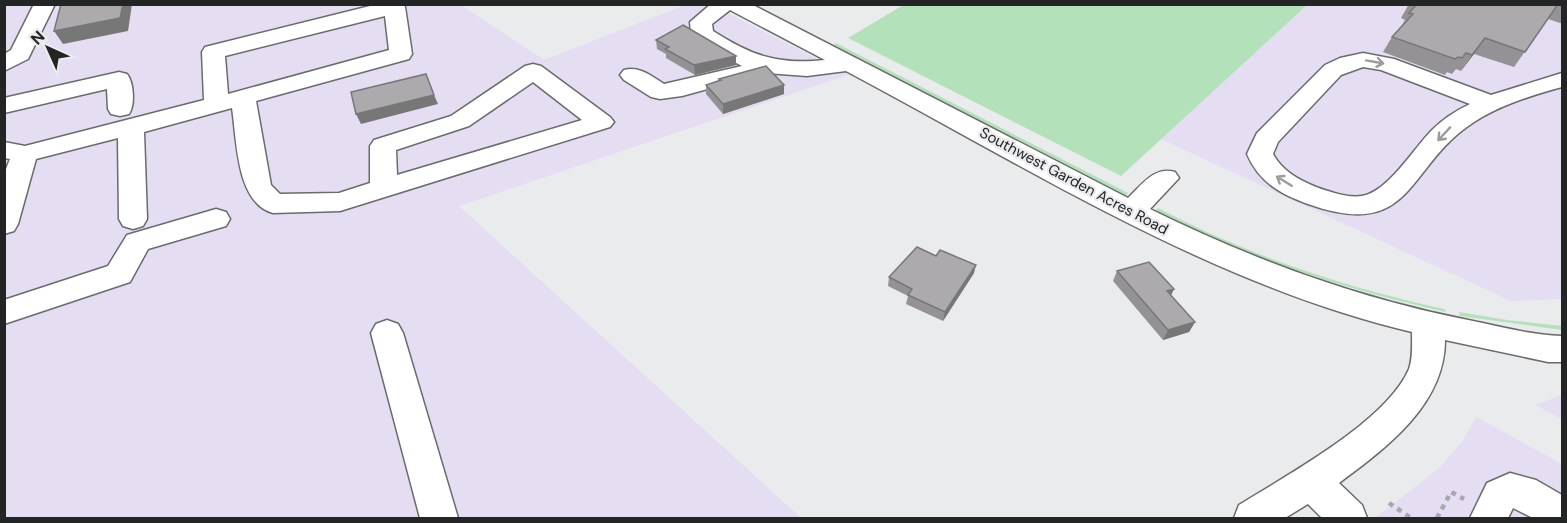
<svg xmlns="http://www.w3.org/2000/svg" width="1567" height="523" viewBox="0 0 1567 523" font-family="'DM Sans',sans-serif">
  <rect width="100%" height="100%" fill="#eaebec"/>
  <path fill="#e5ddf2" d="M4 5H461L544 60 685 5H712L848 75 459 206 801 518H5Z
    M1307 5H1562V299L1511 301 1161 139Z
    M1562 395V419L1535 405 1554 398Z
    M1476 417 1562 464V518H1375L1438 469 1461 443Z"/>
  <path fill="#b3e2ba" d="M905 4H1307V5L1121 176 848 38Z
    M836 43 1128 193 1126 196 834 45Z
    M1158 208C1249 256 1345 287 1444 309L1446 312C1344 289 1249 258 1156 211Z
    M1459 312 1507 320 1562 326V330L1460 316Z"/>
  <g fill="none" stroke-linecap="round" stroke-linejoin="round">
    <g stroke="#6a6b6c" stroke-width="3">
      <path id="minor" d="M34 4H55L28 59 4 71V54L11 50Z
        M378 4H403L405 7 412 54 409 59 256 101 271 185 280 194 339 193 370 183V146L374 140 451 116 525 66 533 64 541 66 610 117 614 122 610 127 340 211 273 213C236 203 237 140 232 108L144 132 147 219 143 226 133 229 123 226 119 219 118 138 36 159 18 224 14 231 4 234V174L10 159 4 158V142L25 146 204 100 202 52 205 47ZM385 16 389 50 228 94 225 56ZM533 82 582 120 397 175 396 150 469 126Z
        M711 4H751L1128 198C1142 185 1154 166 1175 172L1179 178 1150 209C1256 261 1357 298 1473 321 1502 327 1532 335 1562 336V362H1548L1445 340C1445 405 1386 448 1339 483L1362 505 1367 518H1322L1308 504 1285 518H1234L1239 505C1287 475 1386 422 1409 369 1413 358 1412 344 1412 332 1212 285 1027 167 846 71L807 76 766 73 682 96 660 99 651 97 624 80 620 75 624 70C640 66 651 76 664 84L742 66 713 51 691 34 690 22ZM730 10 825 60C778 65 752 56 713 31L712 24Z
        M1363 53 1394 59 1491 95 1562 73V87C1533 95 1500 105 1474 122 1405 166 1415 242 1308 204 1280 194 1259 182 1247 154L1257 133 1325 65 1340 58ZM1363 67 1381 70 1470 104C1457 110 1443 119 1432 130 1414 148 1388 192 1362 196 1347 198 1330 192 1316 187 1299 180 1282 171 1273 154L1278 142 1341 75Z
        M119 72 127 74C134 83 135 105 129 114L120 116 111 114 108 109 107 89 4 113V98Z
        M216 209 226 212 230 219 226 226 148 249 130 282 4 324V300L108 266 127 235Z
        M387 320 398 324 403 333 458 518H420L371 333 376 324Z
        M1510 473 1536 480 1562 495V518H1533L1513 508 1508 518H1470L1487 483Z"/>
    </g>
    <path stroke="#a7a8a9" stroke-width="4.5" stroke-dasharray="5 5" stroke-linecap="butt" d="M1389 503 1411 518
      M1437 518 1451 492 1464 499"/>
    <use href="#minor" fill="#fff" fill-rule="evenodd"/>
  </g>
  <path fill="#949294" d="M1409 4H1563V24L1548 19 1514 67 1474 54 1461 71 1456 69 1452 74 1447 72 1445 75 1383 52 1392 37 1401 27 1405 20 1401 18Z
    M656 40 736 65 695 75 666 58V54L657 49Z
    M719 79 784 94 723 114 706 94V85L719 81Z
    M1117 271 1174 289 1171 295 1195 322 1189 332 1163 340 1113 281Z
    M974 273 943 321 906 304 908 296 888 286 889 277Z"/>
  <path fill="#787778" d="M123 4H132L128 31 63 44 54 31Z
    M1485 38 1474 54 1461 71 1472 55Z
    M736 56V65L695 75 694 65Z
    M784 85V94L723 114V104Z
    M434 95 438 104 361 124 356 114Z
    M976 265 974 273 943 321 945 312Z
    M1174 289 1169 299 1167 291Z
    M1195 322 1189 332 1163 340 1168 330Z"/>
  <path fill="#acaaac" stroke="#787778" stroke-width="1.5" d="M61 4H123L120 18 54 31Z
    M1414 4H1558L1525 52 1485 38 1472 55 1466 53 1462 58 1458 57 1455 59 1392 37 1413 14 1409 13 1416 5Z
    M683 25 736 56 694 65 665 49 669 47 656 40Z
    M766 66 784 85 723 104 706 85 721 80 719 79Z
    M426 74 434 95 356 114 351 92Z
    M917 247 936 256 940 250 976 265 945 312 908 295 912 289 889 277Z
    M1149 262 1174 289 1167 291 1195 322 1168 330 1117 271Z"/>
  <defs><path id="oneway-shaft" d="M-6 0H5M1.5-3L5.5 0L1.5 3" fill="none" stroke-width="1.6" stroke-linecap="round" stroke-linejoin="round" transform="scale(1.5)"/></defs>
  <g stroke="#9c9c9c">
    <use href="#oneway-shaft" transform="translate(1375 62) rotate(10)"/>
    <use href="#oneway-shaft" transform="translate(1444 134) rotate(133)"/>
    <use href="#oneway-shaft" transform="translate(1284 181) rotate(-148)"/>
  </g>
  <g text-anchor="middle" dominant-baseline="central" stroke-width="4.5" stroke-linejoin="round" paint-order="stroke">
    <g font-size="15" fill="#232424" stroke="#eaebec">
      <text transform="translate(1074 181) rotate(28)">Southwest Garden Acres Road</text>
    </g>
  </g>
  <rect width="1567" height="523" fill="none" stroke="#232424" stroke-width="12"/>
  <g transform="translate(48 48) rotate(315)" stroke="#eaebec" stroke-width="4.5" paint-order="stroke">
  <path d="M0-4.5L10 22L0 15L-10 22Z" fill="#232424"/>
  <text y="-9" font-size="16" font-weight="bold" text-anchor="middle" fill="#232424">N</text>
  </g>
</svg>
